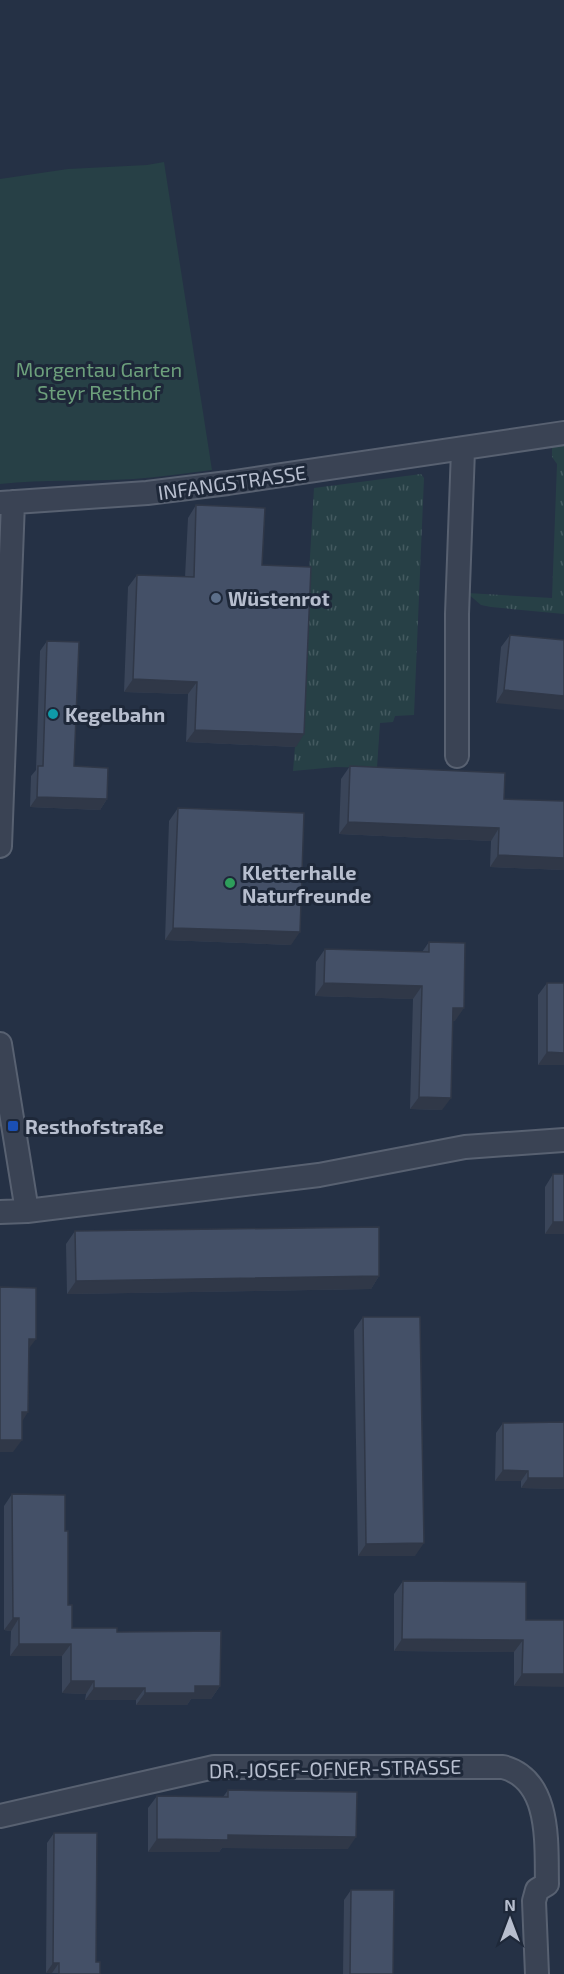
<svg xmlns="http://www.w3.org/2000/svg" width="564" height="1974" viewBox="0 0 564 1974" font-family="'Exo 2',sans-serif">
  <defs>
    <pattern id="grass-tufts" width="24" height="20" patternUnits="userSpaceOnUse" patternTransform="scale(1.5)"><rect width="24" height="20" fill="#274046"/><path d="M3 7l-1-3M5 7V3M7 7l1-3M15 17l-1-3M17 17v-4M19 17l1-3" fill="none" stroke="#445a60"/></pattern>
  </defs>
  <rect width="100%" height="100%" fill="#253145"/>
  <path fill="url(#grass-tufts)" d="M564 441V614L491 607 481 605 467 593 552 598 557 464 552 457V442Z
    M421 474 424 478 414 715 395 716 393 722 380 723 377 768 336 767 293 771 309 574 314 488Z"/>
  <path fill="#274046" d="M164 162 212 470C186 473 160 477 134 479 89 482 45 479 0 484V179L68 169 147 165Z"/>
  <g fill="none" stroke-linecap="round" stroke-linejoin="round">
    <g stroke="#586171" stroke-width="26">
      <path id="street" d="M0 503 147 493 228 483 564 433
        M457 756V614L463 450
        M0 846 13 502
        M0 1044 27 1211
        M0 1212 27 1211 319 1175 465 1147 564 1140
        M0 1816 214 1767H503C552 1780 546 1845 547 1884L537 1890 534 1901 537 1974"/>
    </g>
    <use href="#street" stroke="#3a4354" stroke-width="22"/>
  </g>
  <path fill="#3a4559" d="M196 505 262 565 296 747 186 742 188 694 124 692 128 587 137 575 185 577 188 518Z
    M510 635 564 640 496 703 501 647Z
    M47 641 74 766 107 799 100 810 30 807 31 776 36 770 40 651Z
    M350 766 504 799 564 801V870L490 867 491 841 339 834 341 779Z
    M178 808 291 945 165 940 169 821Z
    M429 942 455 1021H453L442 1110 410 1109 413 999 315 996 316 962 325 949 422 952Z
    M547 983 564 1065H538V995Z
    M553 1174 564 1234H545V1187Z
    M75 1231 379 1276 371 1289 67 1294 66 1244Z
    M363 1317 415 1556H358L354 1330Z
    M503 1423 564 1489 521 1488V1481H495L496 1433Z
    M12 1494 65 1531 68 1605 72 1628 117 1632 220 1686 211 1699H191L187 1705H136V1700H85L86 1694 62 1693V1656H10L11 1631 4 1630V1506Z
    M403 1581 526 1620H564L514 1686V1652L394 1651V1594Z
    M228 1790 348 1849 222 1848 219 1852H148V1808L157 1796 223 1797Z
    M54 1833 96 1962 100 1974 46 1973 47 1843Z
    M351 1890 393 1974H343L344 1900Z"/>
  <path fill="#303848" d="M133 679 197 682 188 694 124 692Z
    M504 690 564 696V710L496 703Z
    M195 730 304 734 296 747 186 742Z
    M37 797 107 799 100 810 30 807Z
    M348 822 499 828 491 841 339 834Z
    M498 855 564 858V870L490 867Z
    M173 928 300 932 291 945 165 940Z
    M324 983 422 986 413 999 315 996Z
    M453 1008H464L455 1021H445Z
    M547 1052 564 1053V1065H538Z
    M419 1097 451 1098 442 1110 410 1109Z
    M553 1222H564V1234H545Z
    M379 1276 371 1289 67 1294 76 1281Z
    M29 1339H36L27 1351Z
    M22 1412H28L20 1425Z
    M0 1440H22L13 1452H0Z
    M503 1470 528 1471 521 1481H495Z
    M528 1478H564V1489L521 1488Z
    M424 1543 415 1556H358L366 1544Z
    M13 1618H19L11 1631 4 1630Z
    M402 1639 523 1640 514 1652 394 1651Z
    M19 1644H71L62 1656H10Z
    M522 1674H564V1687L514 1686Z
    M71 1681H94L86 1694 62 1693Z
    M195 1686H220L211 1699H191L187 1705H136L145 1693Z
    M94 1688H145L136 1700H85Z
    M228 1835 356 1837 348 1849 222 1848 219 1852H148L157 1839Z
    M53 1963H59L52 1973H46Z"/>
  <path fill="#445067" stroke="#303848" stroke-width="1.5" d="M196 505 265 508 262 565 311 567 304 734 195 730 197 682 133 679 137 575 194 577Z
    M510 635 564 640V696L504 690Z
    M47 641 79 642 74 766 108 768 107 799 37 797 38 766H43Z
    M350 766 505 773 504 799 564 801V858L498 855 499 828 348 822Z
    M178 808 304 813 300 932 173 928Z
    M429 942 465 943 464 1008H453L451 1098 419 1097 422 986 324 983 325 949 429 952Z
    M547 983H564V1053L547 1052Z
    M553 1174H564V1222H553Z
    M379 1227V1276L76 1281 75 1231Z
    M0 1287 36 1288V1339H29L28 1412H22V1440H0Z
    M363 1317H420L424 1543 366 1544Z
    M564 1422V1478H528V1471L503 1470V1423Z
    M12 1494 65 1495V1531H68V1605H72V1628H117V1632L221 1631 220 1686H195V1693H145V1688H94V1681H71V1644H19V1618H13Z
    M403 1581 526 1582V1620H564V1674H522L523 1640 402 1639Z
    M228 1790 357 1792 356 1837 228 1835V1840L157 1839V1796L228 1797Z
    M54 1833H97L96 1962H100V1974H59V1963H53Z
    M351 1890H394L393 1974H350Z"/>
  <circle fill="#5c6f8a" stroke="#1e2839" stroke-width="2" cx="216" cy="598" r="6"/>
  <circle fill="#0f9aa8" stroke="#1e2839" stroke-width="2" cx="53" cy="714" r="6"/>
  <circle fill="#2e9e5b" stroke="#1e2839" stroke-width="2" cx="230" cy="883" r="6"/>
  <rect fill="#1a4fb4" stroke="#1e2839" stroke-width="2" x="7" y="1120" width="12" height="12" rx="3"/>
  <g text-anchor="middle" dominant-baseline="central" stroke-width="6" stroke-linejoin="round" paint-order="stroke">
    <g font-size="20" fill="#6da07c" stroke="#1e2839">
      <text x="99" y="369">Morgentau Garten<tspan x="99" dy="23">Steyr Resthof</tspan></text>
    </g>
    <g font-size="20" fill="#b7bece" stroke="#1e2839">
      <text transform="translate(232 482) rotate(-8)">INFANGSTRASSE</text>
      <text transform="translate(335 1768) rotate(-1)">DR.-JOSEF-OFNER-STRASSE</text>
    </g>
    <g font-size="20" font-weight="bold" fill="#b7bece" stroke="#1e2839" text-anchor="start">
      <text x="228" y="598">Wüstenrot</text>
      <text x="65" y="714">Kegelbahn</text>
      <text x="242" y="872">Kletterhalle<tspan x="242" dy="23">Naturfreunde</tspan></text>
      <text x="25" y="1126">Resthofstraße</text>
    </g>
  </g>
  <g transform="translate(510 1920)" stroke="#1e2839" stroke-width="4.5" paint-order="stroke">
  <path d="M0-4.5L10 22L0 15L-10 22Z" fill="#b7bece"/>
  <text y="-9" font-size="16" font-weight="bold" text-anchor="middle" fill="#b7bece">N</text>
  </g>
</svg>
